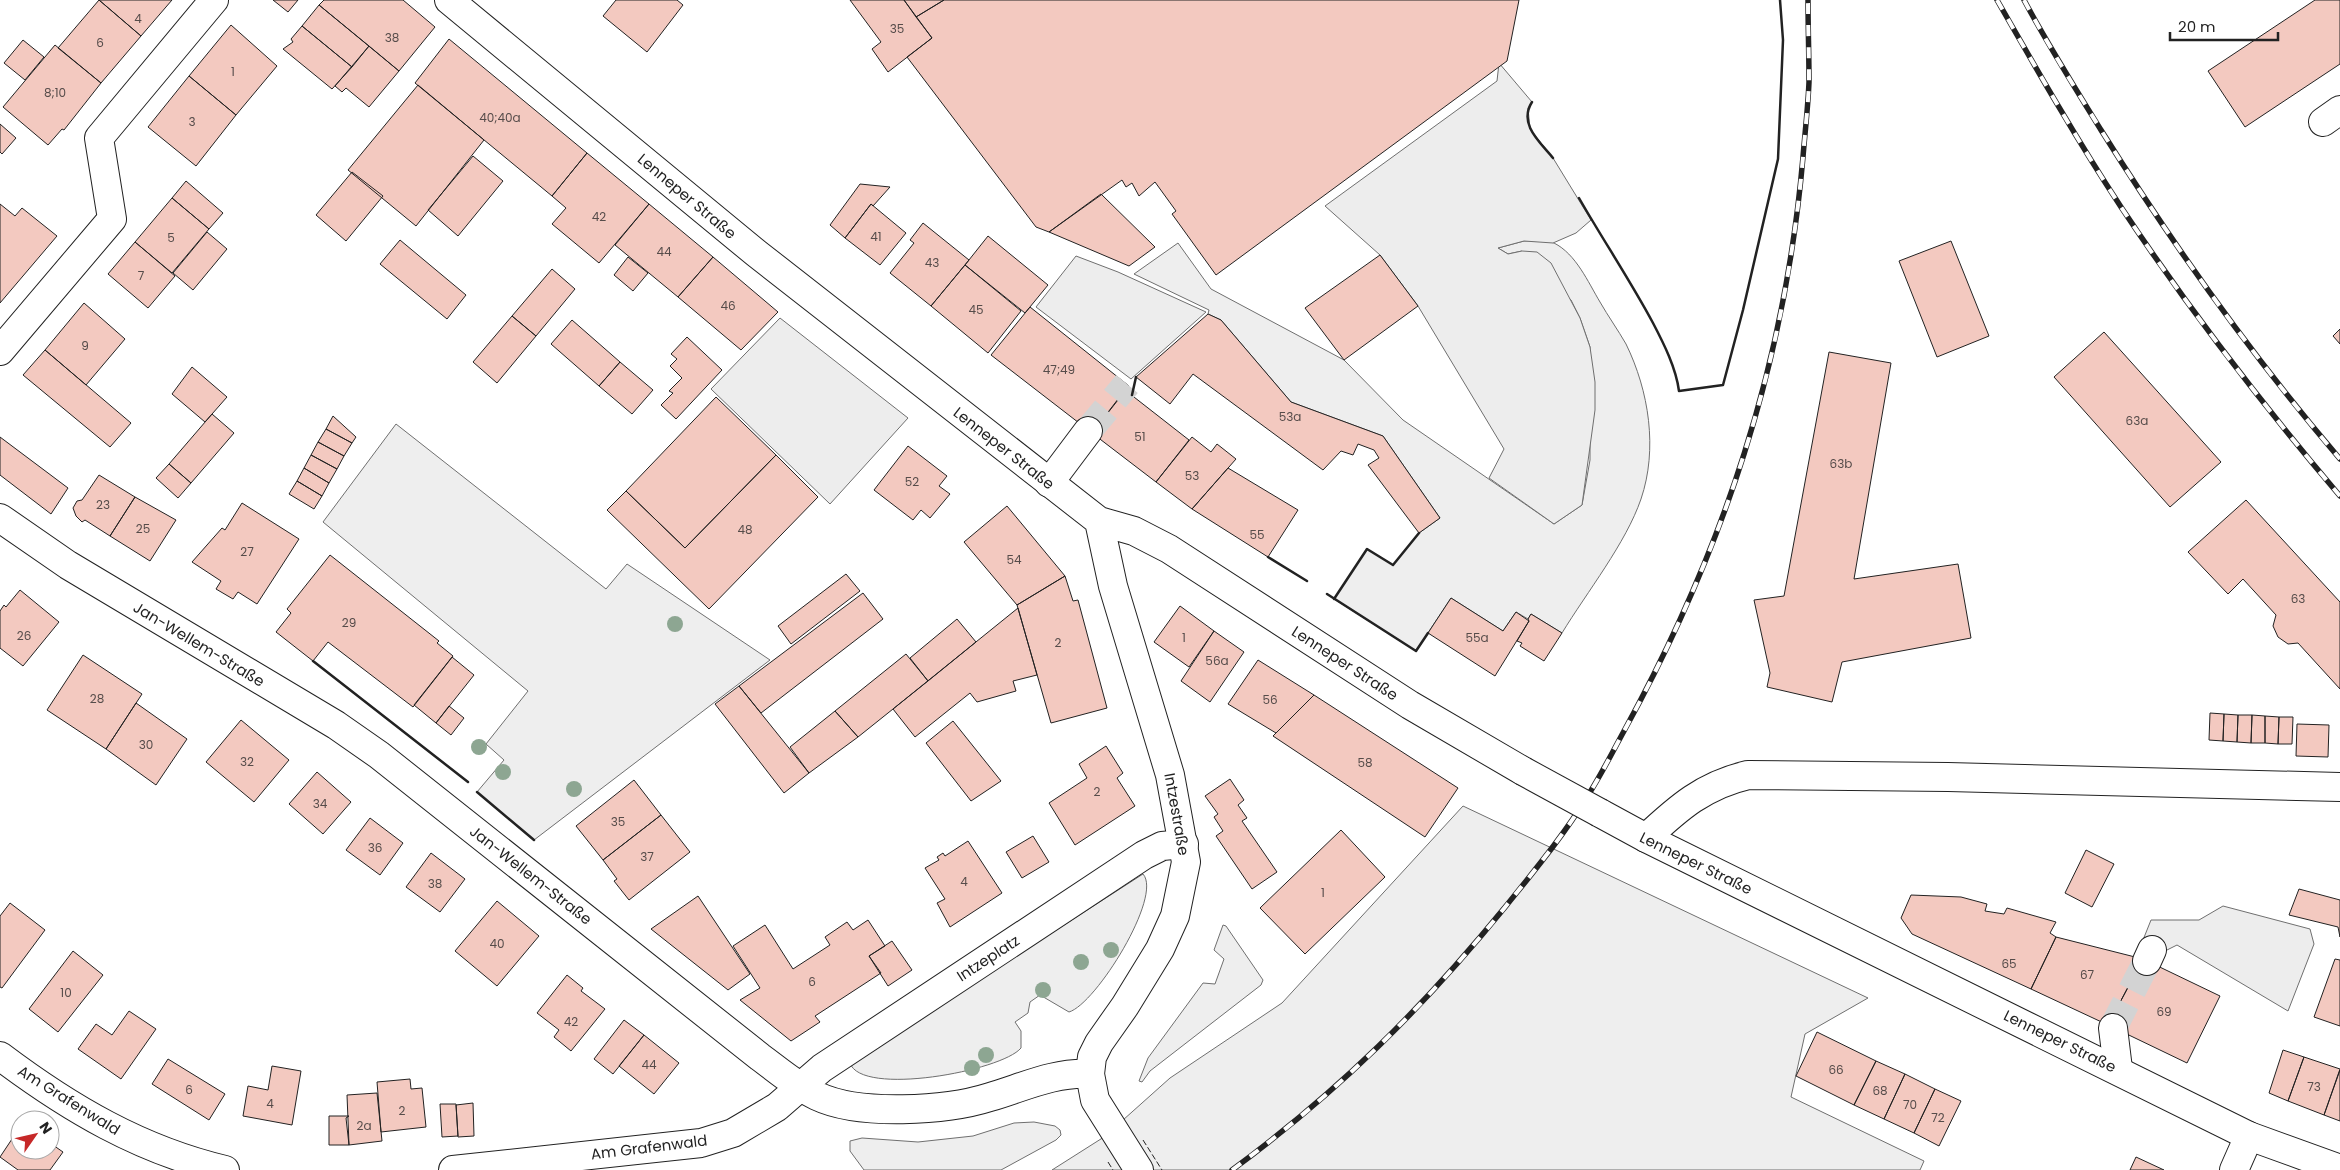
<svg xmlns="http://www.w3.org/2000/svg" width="2340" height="1170" viewBox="0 0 2340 1170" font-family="Poppins,sans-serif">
  <rect width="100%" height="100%" fill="#fff"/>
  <path fill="#eee" stroke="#6f6f6f" d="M1524 241C1533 241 1546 240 1554 243 1576 254 1588 282 1600 302 1608 316 1618 330 1626 344 1649 391 1658 449 1641 499 1626 543 1587 592 1562 633L1531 614 1528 619 1516 612 1503 631 1451 598 1416 651 1334 599 1367 549 1393 565 1419 533 1440 518 1383 436 1291 402 1221 320 1208 314 1209 310 1134 274 1178 243 1211 289 1344 360 1403 420 1554 524 1582 505 1590 460V347L1580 318 1571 300 1522 251 1508 254 1498 248Z
    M396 424 606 589 627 564 770 660 534 840 477 792 504 760 486 744 528 691 323 522Z
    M1463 806 1868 998 1805 1034 1791 1097 1924 1161 1920 1170H1052L1104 1137 1170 1078 1282 1003Z
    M1143 874C1163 896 1096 1004 1069 1012L1040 995 1030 1002 1028 1013 1015 1022 1021 1031V1048C1002 1071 861 1097 850 1063Z
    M1223 925 1226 926 1263 980 1261 985 1150 1071 1142 1082 1139 1081 1148 1058 1203 983 1215 984 1224 959 1214 950Z
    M1034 1122 1055 1126 1060 1130 1061 1135 1056 1140 1001 1170H864L850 1151V1141L862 1138 918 1142 973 1136 1014 1123Z"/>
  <path fill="#ededed" stroke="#6f6f6f" d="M1499 63 1532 102 1528 108 1530 129 1553 158 1591 220 1576 233 1553 243 1524 241 1498 248 1508 254 1522 251 1537 252 1551 263 1580 318 1590 347 1595 382V410L1582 505 1554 524 1489 478 1504 449 1418 306 1380 255 1325 206 1497 81Z
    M1076 256 1118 272 1206 312 1131 379 1036 307Z
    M780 318 908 418 830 504 711 389Z
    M2223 906 2310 929 2314 944 2288 1011 2177 945 2159 954 2141 945 2151 920H2199Z"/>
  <path fill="#f3c9c0" stroke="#222" d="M99 0 141 36 101 83 58 48Z
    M99 0H172L141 36Z
    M273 0H298L288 12Z
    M324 0H403L435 27 399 71 319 5Z
    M616 0H677L683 5 647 52 603 16Z
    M850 0H904L932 38 888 72 872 49 881 42Z
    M904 0H944L916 17Z
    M944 0H1519L1507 61 1216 275 1172 214 1176 211 1155 182 1139 196 1132 183 1126 187 1122 180 1049 232 1036 227 907 57 932 38 916 17Z
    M2315 0H2340V64L2245 127 2208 71Z
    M319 5 369 46 352 67 302 26Z
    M231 25 277 66 236 115 189 76Z
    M302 26 352 67 332 89 283 49 293 42 291 39Z
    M449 39 587 153 552 196 415 83Z
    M23 40 44 57 25 80 4 63Z
    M55 45 101 83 64 130 62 129 48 145 3 107Z
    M369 46 399 71 369 107 346 88 342 92 335 86Z
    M189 76 236 115 196 166 148 127Z
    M418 85 484 140 416 226 348 170Z
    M0 124 16 138 2 154 0 152Z
    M587 153 649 204 599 263 552 224 566 208 552 196Z
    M473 156 503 181 458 236 428 210Z
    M352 172 383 196 346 241 316 215Z
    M186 181 223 213 209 229 172 198Z
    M860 184 890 187 873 206 871 204 845 238 830 225Z
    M1101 194 1155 247 1129 266 1049 232Z
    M172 198 209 229 172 273 135 242Z
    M0 204 15 216 22 208 57 236 0 303Z
    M649 204 713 257 678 297 615 245Z
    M871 204 906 233 880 265 845 238Z
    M923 223 969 260 931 306 890 273 914 243 910 240Z
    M207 232 227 249 193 290 173 273Z
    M988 236 1048 285 1025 313 965 265Z
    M400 240 466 295 447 319 380 264Z
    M1951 241 1989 336 1937 357 1899 261Z
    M135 242 175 276 148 308 108 274Z
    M1380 255 1418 306 1344 360 1305 308Z
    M628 257 648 273 633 291 614 275Z
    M713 257 778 312 741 350 678 297Z
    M965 265 1021 311 988 353 931 306Z
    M552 269 575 289 536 336 512 316Z
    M84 303 125 339 86 385 45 350Z
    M1030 307 1129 386 1092 433 991 355Z
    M1208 314 1221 320 1291 402 1383 436 1440 518 1419 533 1368 465 1379 458 1374 450 1358 444 1353 455 1341 451 1323 470 1193 374 1170 404 1136 377Z
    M512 316 536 336 497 383 473 362Z
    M572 320 620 362 599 386 551 344Z
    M2340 329V344L2333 336Z
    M2104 332 2221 462 2170 507 2054 377Z
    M687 337 722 370 676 419 661 405 673 393 669 391 682 378 670 366 677 359 671 354Z
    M45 350 131 423 110 447 23 375Z
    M1829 352 1891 363 1854 579 1958 564 1971 638 1842 662 1832 702 1767 687 1770 673 1754 600 1784 596Z
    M620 362 653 390 632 414 599 386Z
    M192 367 227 397 205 422 172 394Z
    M1125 390 1189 440 1156 482 1092 433Z
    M716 397 776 455 685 548 626 491Z
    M212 414 234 433 191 483 169 464Z
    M333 416 356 437 352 443 326 429Z
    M326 429 352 443 344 456 318 442Z
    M0 437 68 488 51 514 0 475Z
    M1192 437 1211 452 1217 444 1236 459 1192 509 1156 482Z
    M318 442 344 456 337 469 311 455Z
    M908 446 947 476 939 486 950 494 930 518 921 510 913 520 874 490Z
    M311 455 337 469 329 483 304 468Z
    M776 455 818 497 709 609 607 510 626 491 685 548Z
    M169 464 191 483 178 498 156 478Z
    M304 468 329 483 322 496 297 481Z
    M1228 468 1298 510 1268 557 1192 509Z
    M99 475 135 497 110 536 85 520 82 522 76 516 73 508 77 501 82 500Z
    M297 481 322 496 314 509 289 494Z
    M135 497 176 520 150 561 110 536Z
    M2246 500 2340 602V689L2298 643 2288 644 2278 637 2273 626 2276 615 2243 579 2228 594 2188 552Z
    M242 503 299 539 257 604 238 592 233 599 216 589 221 581 192 562 222 528 225 530Z
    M1007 506 1065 576 1017 605 964 542Z
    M330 555 439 641 437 643 453 656 413 707 328 642 313 661 276 632 291 613 287 609Z
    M846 574 860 591 791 644 778 626Z
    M1065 576 1073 601 1078 600 1107 708 1051 723 1017 605Z
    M20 590 59 622 23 666 0 648V611L4 605 6 607Z
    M863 593 883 619 761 713 739 686Z
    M1451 598 1503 631 1516 612 1529 621 1495 676 1428 633Z
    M1180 606 1214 631 1189 667 1154 642Z
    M1018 608 1037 675 1013 681 1016 691 977 702 970 693 915 737 893 709Z
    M1531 614 1562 633 1544 661 1520 646 1522 643 1517 641 1529 621 1528 619Z
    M957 619 976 642 928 681 910 658Z
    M1214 631 1244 652 1210 702 1181 681Z
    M906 654 928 681 858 737 835 711Z
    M83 655 142 694 106 749 47 710Z
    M452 657 474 675 436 723 414 705Z
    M1258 660 1314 695 1276 733 1228 704Z
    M739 686 809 773 784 793 715 704Z
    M1314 695 1458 788 1425 837 1273 736Z
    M136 703 187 739 156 785 106 749Z
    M449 706 464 718 451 735 436 723Z
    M835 711 858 737 809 773 790 747Z
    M2210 713 2224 714 2223 741 2209 740Z
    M2224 714 2238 715 2237 742 2223 741Z
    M2238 715H2252L2251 743 2237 742Z
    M2252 715 2265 716V743H2251Z
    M2265 716 2279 717 2278 744 2265 743Z
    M2279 717H2293L2292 744H2278Z
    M241 720 289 760 254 802 206 762Z
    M953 721 1001 781 971 801 926 743Z
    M2297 724 2329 725 2328 757 2296 756Z
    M1106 746 1123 773 1117 778 1135 806 1075 845 1049 803 1087 778 1079 764Z
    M317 772 351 802 323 834 289 804Z
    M1230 779 1244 800 1238 805 1247 818 1242 821 1277 872 1252 889 1216 836 1223 831 1214 817 1218 814 1205 796Z
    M634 780 661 815 603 860 576 826Z
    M661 815 690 852 629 900 614 881 617 879 603 860Z
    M370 818 403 843 380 875 346 850Z
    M1341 830 1385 877 1305 954 1260 908Z
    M1033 836 1049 862 1022 878 1006 852Z
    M968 841 1002 893 950 927 937 903 945 899 925 868 939 860 937 857 943 853 945 856Z
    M2086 850 2114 864 2092 907 2065 893Z
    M431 853 465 879 440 912 406 887Z
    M2299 889 2340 900V937L2338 927 2289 915Z
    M1911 895 1961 897 1987 904 1985 911 2004 914 2007 908 2056 922 2050 933 2056 937 2031 989 1912 934 1901 918Z
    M698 896 750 974 728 990 651 929Z
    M497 901 539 936 497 986 455 951Z
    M10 903 45 930 2 988 0 987V916Z
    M868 920 885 946 869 956 881 973 815 1016 820 1022 791 1041 740 1000 760 988 733 946 765 925 793 969 830 945 825 937 847 922 853 930Z
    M2056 937 2143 959 2108 1025 2031 989Z
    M892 941 912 970 888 986 869 956Z
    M73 951 103 975 58 1032 29 1009Z
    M2143 959 2220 996 2187 1063 2108 1025Z
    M2335 959 2340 960V1026L2314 1017Z
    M567 975 583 988 581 991 605 1009 571 1051 554 1037 559 1030 537 1013Z
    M129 1011 156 1029 121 1079 78 1049 96 1024 112 1035Z
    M624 1020 644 1035 613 1074 594 1059Z
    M1817 1032 1876 1061 1854 1105 1796 1076Z
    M644 1035 679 1063 654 1094 619 1066Z
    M2283 1050 2304 1057 2288 1101 2269 1093Z
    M2304 1057 2340 1069 2324 1115 2288 1101Z
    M168 1059 225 1094 209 1120 152 1084Z
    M1876 1061 1905 1074 1884 1119 1854 1105Z
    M272 1066 301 1071 292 1125 243 1116 248 1086 268 1090Z
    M2340 1070V1121L2324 1115Z
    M1905 1074 1935 1089 1914 1133 1884 1119Z
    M410 1079 411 1089 422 1088 426 1127 381 1132 377 1082Z
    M1935 1089 1961 1101 1939 1146 1914 1133Z
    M377 1093 382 1141 349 1145 347 1095Z
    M473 1103 474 1136 458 1137 456 1105Z
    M440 1104H456L458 1136 442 1137Z
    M329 1116H349L346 1118 349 1145H329Z
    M20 1127V1150H50V1143L63 1152 50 1170H18L0 1157Z
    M2136 1157 2164 1170H2130Z"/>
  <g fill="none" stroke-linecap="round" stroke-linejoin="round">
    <path stroke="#d3d3d3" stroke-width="28" stroke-dasharray="28 14" stroke-linecap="butt" d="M1088 431 1127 384
      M2113 1028 2147 961"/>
    <g stroke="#222" stroke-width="30">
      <path id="minor" d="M2323 122 2340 110
        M0 351 112 219 99 138 214 0
        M1049 483 1088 431
        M0 518 68 565 336 725 379 755 760 1057C779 1071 796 1086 817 1096 859 1116 946 1111 990 1097 1024 1087 1054 1072 1090 1074
        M1646 838C1678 808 1704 785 1748 775L1948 777 2340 787
        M2147 961 2152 950
        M2113 1028 2118 1069
        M0 1056C69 1108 140 1150 225 1170
        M453 1170 701 1143 733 1133 777 1107 822 1068 1144 855 1162 846 1184 844
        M2234 1170 2249 1136"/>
    </g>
    <g stroke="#222" stroke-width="30">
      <path id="major" d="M449 0 756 253 1099 521 1134 531 1169 549 1410 705 1523 771
        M1099 521 1113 586 1170 775 1186 862 1175 916 1160 949 1125 1006 1099 1043 1092 1057 1090 1074 1095 1100 1139 1170
        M1600 813 1646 838 2249 1136 2340 1169"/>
    </g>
    <use href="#minor" stroke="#fff" stroke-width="28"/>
    <use href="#major" stroke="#fff" stroke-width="28"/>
    <g stroke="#222" stroke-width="5.5">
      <path id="rail" d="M1997 0C2037 70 2077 140 2121 207 2188 308 2262 404 2340 496
        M2024 0C2048 45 2075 88 2101 130 2173 245 2252 356 2340 459
        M1232 1170C1339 1091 1422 1009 1506 906 1534 871 1564 835 1587 797 1601 775 1612 753 1624 731 1724 549 1785 364 1803 157 1805 132 1808 107 1809 82 1809 55 1808 27 1808 0"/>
    </g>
    <use href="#rail" stroke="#fff" stroke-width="4" stroke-dasharray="11" stroke-linecap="butt"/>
    <g stroke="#222" stroke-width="30" stroke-linecap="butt">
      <path id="major-bridge" d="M1523 771 1600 813"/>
    </g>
    <use href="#major-bridge" stroke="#fff" stroke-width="28"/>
    <path stroke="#222" stroke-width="1" stroke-dasharray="6 2.5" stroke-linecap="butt" d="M1143 1140 1162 1170
      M1108 1162 1113 1170"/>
    <path stroke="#222" stroke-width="2.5" d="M1532 102C1518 124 1540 142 1553 158
      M1579 198C1603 240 1630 280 1653 323 1664 344 1676 368 1679 391L1723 385 1743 310 1778 159 1783 40 1780 0
      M1132 395 1136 377
      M1268 557 1307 581
      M1327 594 1416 651 1428 633
      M1334 599 1367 549 1393 565 1419 533
      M313 661 468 782
      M477 792 534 840"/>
  </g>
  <g fill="#8da692">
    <circle cx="675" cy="624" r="8"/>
    <circle cx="479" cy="747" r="8"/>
    <circle cx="503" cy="772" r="8"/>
    <circle cx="574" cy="789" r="8"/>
    <circle cx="1111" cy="950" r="8"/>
    <circle cx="1081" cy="962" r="8"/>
    <circle cx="1043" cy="990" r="8"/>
    <circle cx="986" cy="1055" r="8"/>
    <circle cx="972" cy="1068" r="8"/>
  </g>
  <g text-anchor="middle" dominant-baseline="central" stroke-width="4" stroke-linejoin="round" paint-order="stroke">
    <g font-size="12" fill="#564c4a">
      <text x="138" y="18">4</text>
      <text x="897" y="28">35</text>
      <text x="392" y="37">38</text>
      <text x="100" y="42">6</text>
      <text x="233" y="71">1</text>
      <text x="55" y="92">8;10</text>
      <text x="500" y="117">40;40a</text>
      <text x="192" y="121">3</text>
      <text x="599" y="216">42</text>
      <text x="876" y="236">41</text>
      <text x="171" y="237">5</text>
      <text x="664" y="251">44</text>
      <text x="932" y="262">43</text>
      <text x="141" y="275">7</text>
      <text x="728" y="305">46</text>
      <text x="976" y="309">45</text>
      <text x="85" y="345">9</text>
      <text x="1059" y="369">47;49</text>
      <text x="1290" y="416">53a</text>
      <text x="2137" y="420">63a</text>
      <text x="1140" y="436">51</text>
      <text x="1841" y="463">63b</text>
      <text x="1192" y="475">53</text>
      <text x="912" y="481">52</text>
      <text x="103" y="504">23</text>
      <text x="143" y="528">25</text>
      <text x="745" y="529">48</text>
      <text x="1257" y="534">55</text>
      <text x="247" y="551">27</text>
      <text x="1014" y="559">54</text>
      <text x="2298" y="598">63</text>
      <text x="349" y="622">29</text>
      <text x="24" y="635">26</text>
      <text x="1184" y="637">1</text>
      <text x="1477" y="637">55a</text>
      <text x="1058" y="642">2</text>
      <text x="1217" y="660">56a</text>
      <text x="97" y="698">28</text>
      <text x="1270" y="699">56</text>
      <text x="146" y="744">30</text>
      <text x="247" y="761">32</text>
      <text x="1365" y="762">58</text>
      <text x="1097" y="791">2</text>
      <text x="320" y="803">34</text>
      <text x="618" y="821">35</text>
      <text x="375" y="847">36</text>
      <text x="647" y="856">37</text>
      <text x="964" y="881">4</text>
      <text x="435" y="883">38</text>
      <text x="1323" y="892">1</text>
      <text x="497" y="943">40</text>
      <text x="2009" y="963">65</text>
      <text x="2087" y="974">67</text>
      <text x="812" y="981">6</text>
      <text x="66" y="992">10</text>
      <text x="2164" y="1011">69</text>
      <text x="571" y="1021">42</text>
      <text x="649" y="1064">44</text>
      <text x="1836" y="1069">66</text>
      <text x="2314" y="1086">73</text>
      <text x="189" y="1089">6</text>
      <text x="1880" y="1090">68</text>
      <text x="270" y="1103">4</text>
      <text x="1910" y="1104">70</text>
      <text x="402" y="1110">2</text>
      <text x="1938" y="1117">72</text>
      <text x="364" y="1125">2a</text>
    </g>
    <g font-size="15" fill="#222" stroke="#fff">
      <text transform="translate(687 196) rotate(40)">Lenneper Straße</text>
      <text transform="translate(1004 448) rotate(38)">Lenneper Straße</text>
      <text transform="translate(199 644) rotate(31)">Jan-Wellem-Straße</text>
      <text transform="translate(1345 663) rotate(33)">Lenneper Straße</text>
      <text transform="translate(1177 814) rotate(80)">Intzestraße</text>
      <text transform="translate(1696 863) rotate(26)">Lenneper Straße</text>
      <text transform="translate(531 875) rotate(38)">Jan-Wellem-Straße</text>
      <text transform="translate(988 958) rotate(-33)">Intzeplatz</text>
      <text transform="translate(2060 1041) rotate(26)">Lenneper Straße</text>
      <text transform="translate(69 1100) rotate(32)">Am Grafenwald</text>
      <text transform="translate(649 1147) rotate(-7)">Am Grafenwald</text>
    </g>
  </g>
  <g transform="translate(35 1135) rotate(56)"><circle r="24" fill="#ffffff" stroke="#a7a7a7"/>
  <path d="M0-4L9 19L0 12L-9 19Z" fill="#c62828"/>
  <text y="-8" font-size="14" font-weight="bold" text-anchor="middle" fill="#222222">N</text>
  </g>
  <path d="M2170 32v8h108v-8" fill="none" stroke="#222222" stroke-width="2.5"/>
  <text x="2178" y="32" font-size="15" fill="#222222" stroke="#ffffff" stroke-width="4" paint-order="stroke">20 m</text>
</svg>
